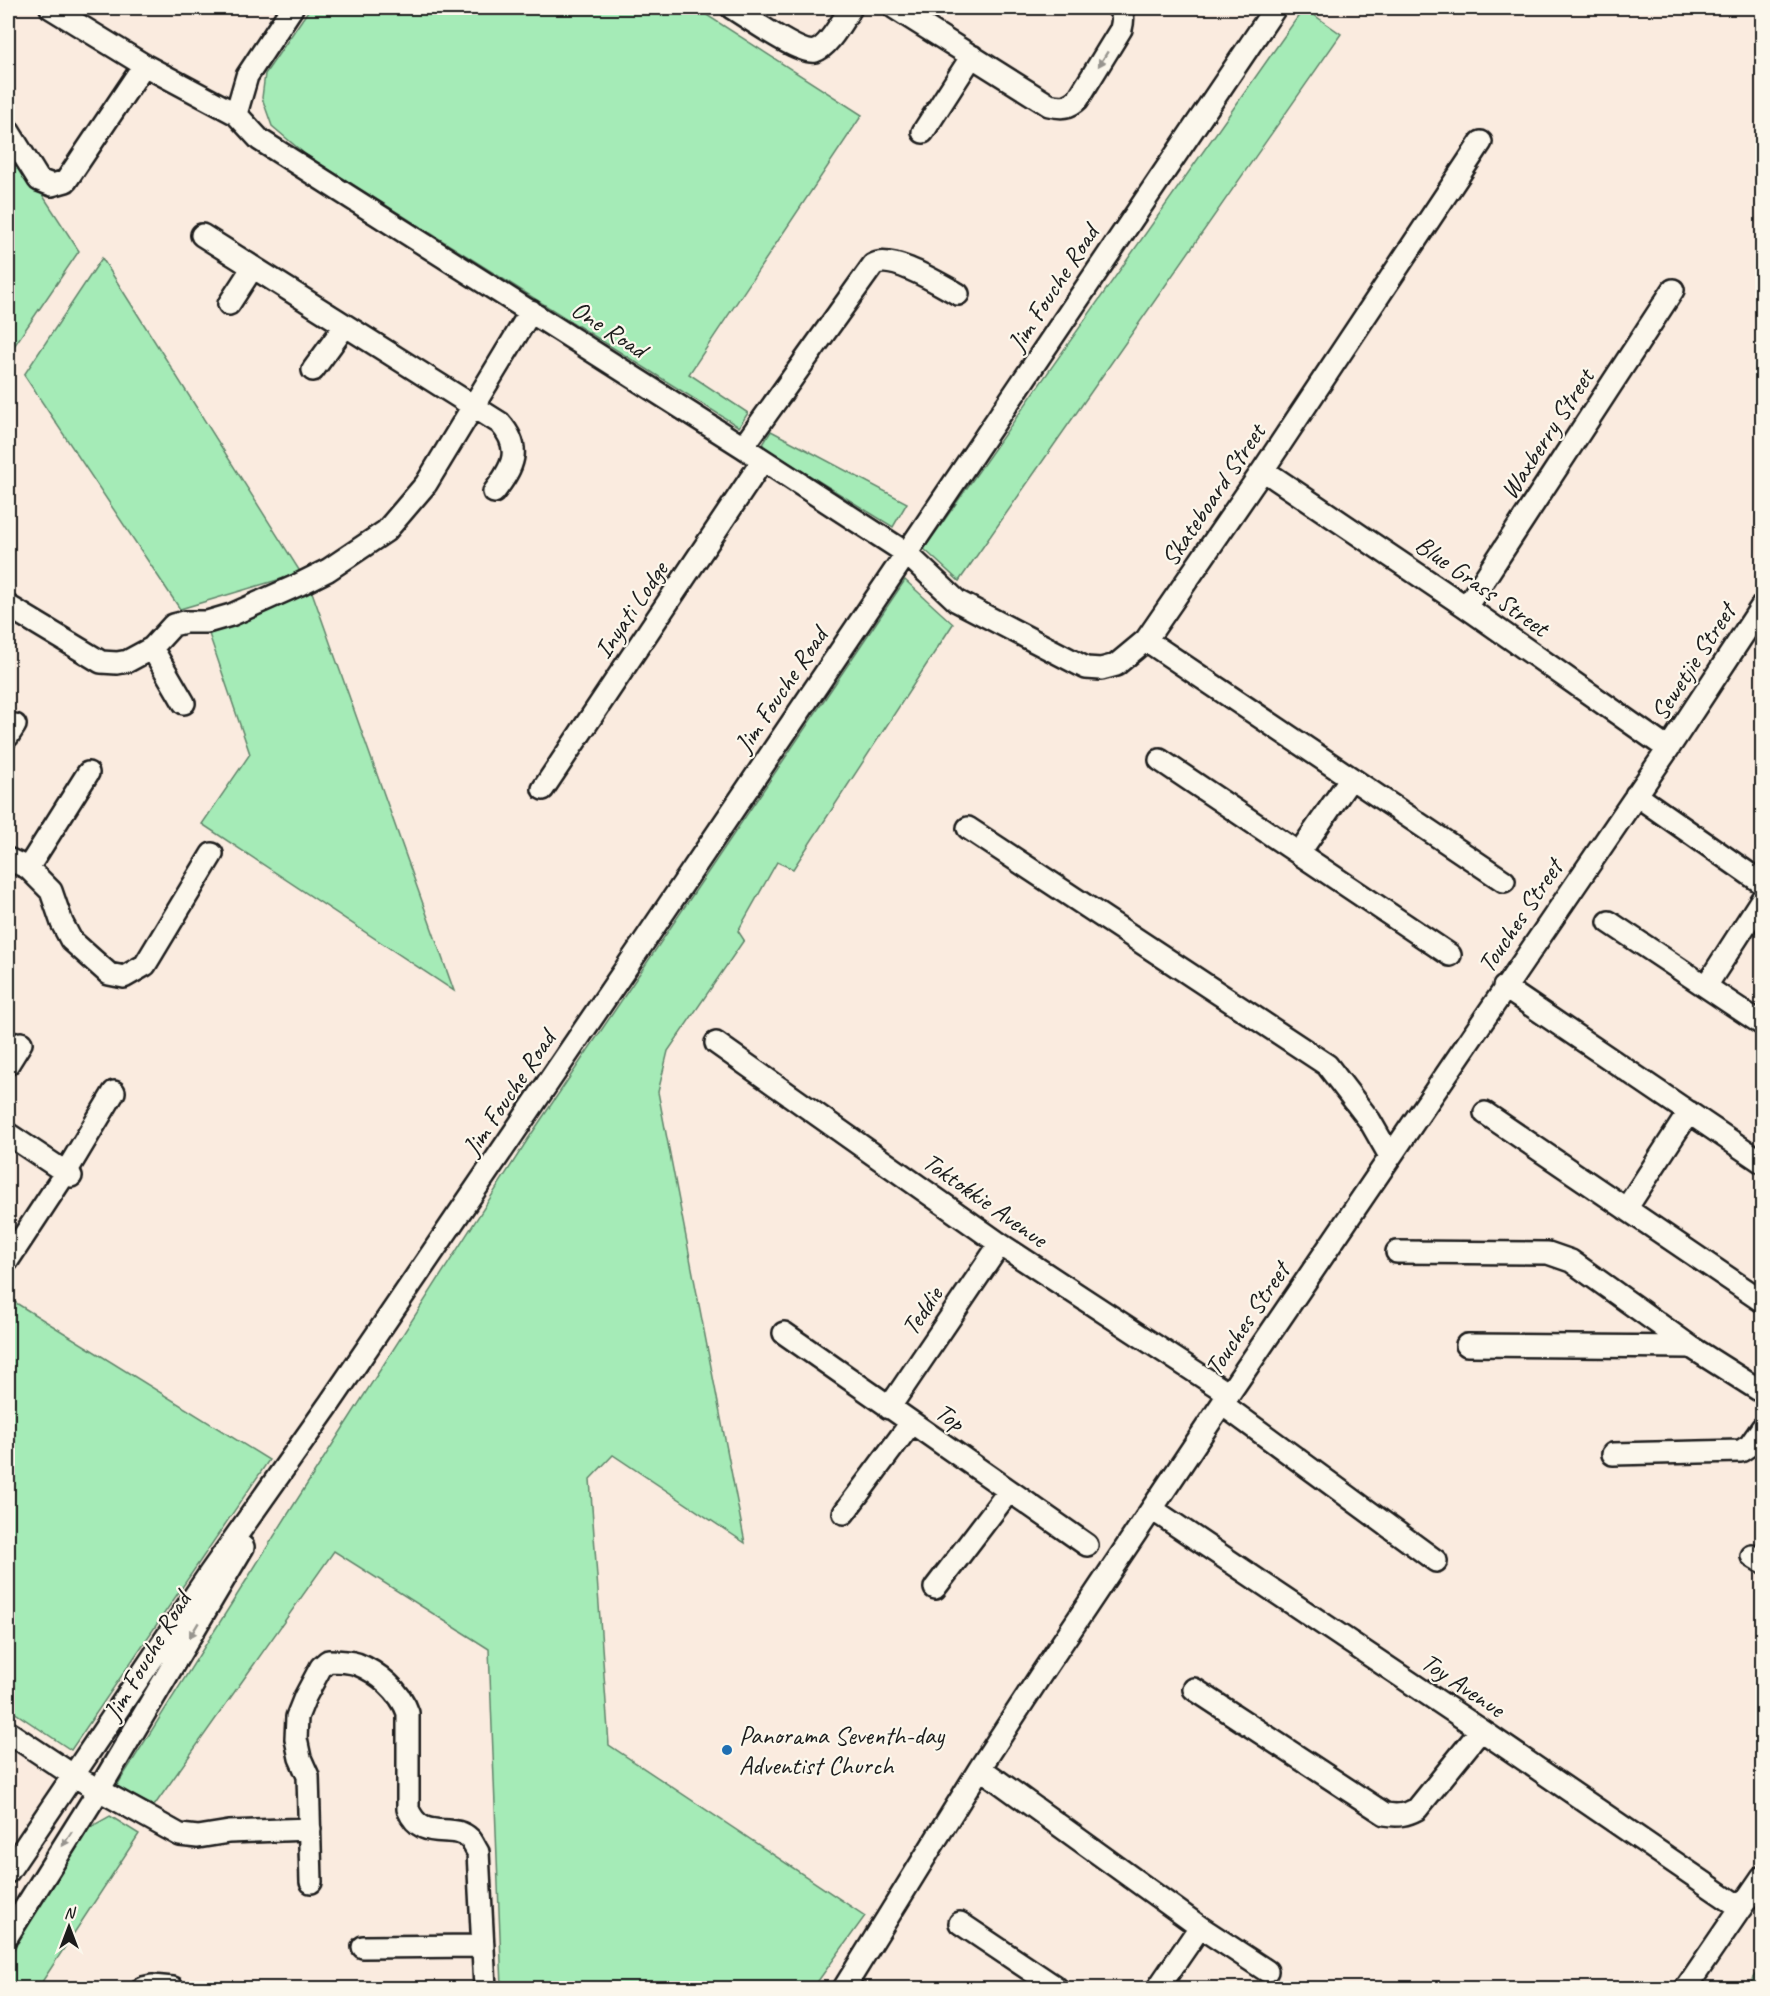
<svg xmlns="http://www.w3.org/2000/svg" width="1770" height="1996" viewBox="0 0 1770 1996" font-family="Caveat,sans-serif">
  <rect width="100%" height="100%" fill="#faebdf"/>
  <filter id="ink" filterUnits="userSpaceOnUse"><feTurbulence type="fractalNoise" baseFrequency=".0167" numOctaves="2"/><feDisplacementMap in="SourceGraphic" scale="12" xChannelSelector="R" yChannelSelector="G"/><feConvolveMatrix kernelMatrix="1 2 1 2 8 2 1 2 1" color-interpolation-filters="sRGB"/></filter>
  <g filter="url(#ink)">
    <path fill="#a5ebb7" stroke="#60846a" stroke-width="1.5" d="M310 8H696L862 115 689 374 748 413 739 427 306 155 272 126 262 98 265 74Z
      M1304 8 1341 34 959 581 924 549Z
      M8 142 79 251 8 355Z
      M102 258 301 573 180 609 24 375Z
      M771 431 907 503 893 527 762 446Z
      M905 580 953 624 793 869 777 862 738 931 744 940 668 1051 658 1092 745 1543 613 1455 590 1479 609 1745 865 1916 813 1988H502L489 1649 334 1551 154 1806 116 1787 295 1503 528 1139Z
      M312 592 454 991 202 824 250 754 209 634Z
      M8 1298 269 1460 71 1750 8 1708Z
      M110 1816 139 1834 38 1988H8V1959L85 1830Z
      M1762 1966V1988H1747Z"/>
    <g fill="none" stroke-linecap="round" stroke-linejoin="round">
      <g stroke="#1c1c1c" stroke-width="26">
        <path id="minor" d="M51 8 144 65 236 114
          M292 8 247 76 236 114 260 140 743 447 906 553 957 601 1086 668 1101 669 1116 665 1146 640 1263 470 1481 142
          M732 8C747 17 800 55 815 51 829 47 843 19 851 8
          M895 8 1049 105C1061 108 1069 108 1078 99L1121 29C1123 21 1124 14 1118 8
          M8 130 39 180 52 185 66 181 144 65
          M923 132 972 56
          M202 235 500 423C523 449 513 467 494 492
          M229 304 253 267
          M313 370 345 326
          M743 447 873 265C891 253 941 285 958 294
          M1263 470 1466 607 1668 749
          M8 606 101 662 117 663 128 661 152 648 173 625 185 622H207L231 615 298 585 328 570 386 531 426 484 531 311
          M1466 607 1673 290
          M1146 640 1504 881
          M152 648 184 703
          M8 736 15 725
          M1160 760 1450 955
          M543 789 763 460
          M1636 795 1762 883
          M968 828 1327 1065 1370 1121 1390 1156
          M1299 853 1351 778
          M8 859 28 868 51 891 62 923 71 940 109 974 124 977 145 965 212 854
          M28 868 88 773
          M1609 922 1762 1024
          M1706 986 1762 899
          M1504 987 1762 1162
          M716 1043 1000 1244 1229 1394
          M8 1064 21 1043
          M1485 1113 1762 1301
          M8 1134 71 1176
          M1626 1209 1689 1112
          M1397 1252 1548 1253 1571 1261 1691 1347 1762 1392
          M8 1260 66 1172 114 1092
          M784 1333 1087 1545
          M1467 1345 1691 1347
          M1222 1404 1436 1561
          M889 1408 1000 1244
          M1613 1454 1741 1451 1750 1445 1762 1428
          M1152 1509 1481 1730 1741 1908
          M844 1513 911 1423
          M1752 1556 1762 1562
          M935 1588 1009 1491
          M1194 1689 1385 1814C1398 1816 1406 1815 1417 1809L1481 1730
          M8 1732 74 1776 180 1835 198 1837 229 1832 310 1829
          M980 1768 1200 1927 1267 1971
          M8 1872 210 1573 330 1403 641 946 1275 8
          M311 1882 308 1776 300 1758 296 1739 297 1717 305 1697 321 1667 328 1661C338 1661 348 1661 357 1664 378 1672 401 1692 408 1713V1809C422 1844 453 1821 470 1839 473 1842 475 1848 478 1852L485 1988
          M960 1923 1057 1988
          M8 1935 99 1790 243 1547
          M363 1947 482 1946
          M143 1988 152 1986 173 1988
          M844 1988 980 1768 1040 1676 1222 1404 1668 749 1762 606
          M1158 1988 1200 1927
          M1686 1988 1762 1877"/>
      </g>
      <use href="#minor" stroke="#fbf7ec" stroke-width="21"/>
    </g>
    <defs><path id="oneway-solid" d="M-6-.8H1V-3.2L6.5 0L1 3.2V.8H-6Z" transform="scale(1.5)"/></defs>
    <g fill="#97948e">
      <use href="#oneway-solid" transform="translate(1103 59) rotate(122)"/>
      <use href="#oneway-solid" transform="translate(194 1630) rotate(121)"/>
      <use href="#oneway-solid" transform="translate(67 1839) rotate(123)"/>
    </g>
  </g>
  <circle fill="#1f6fb2" stroke="#fbf7ec" stroke-width="2" cx="727" cy="1750" r="6"/>
  <g text-anchor="middle" dominant-baseline="central" stroke-width="4.5" stroke-linejoin="round" paint-order="stroke">
    <g font-size="26" fill="#1c1c1c" stroke="#fbf7ec">
      <text transform="translate(1053 288) rotate(-57)">Jim Fouche Road</text>
      <text transform="translate(609 329) rotate(33)">One Road</text>
      <text transform="translate(1547 434) rotate(-57)">Waxberry Street</text>
      <text transform="translate(1213 495) rotate(-56)">Skateboard Street</text>
      <text transform="translate(1482 586) rotate(35)">Blue Grass Street</text>
      <text transform="translate(631 610) rotate(-56)">Inyati Lodge</text>
      <text transform="translate(1693 662) rotate(-57)">Sewetjie Street</text>
      <text transform="translate(781 690) rotate(-56)">Jim Fouche Road</text>
      <text transform="translate(1520 916) rotate(-56)">Touches Street</text>
      <text transform="translate(509 1093) rotate(-56)">Jim Fouche Road</text>
      <text transform="translate(985 1200) rotate(35)">Toktokkie Avenue</text>
      <text transform="translate(922 1311) rotate(-56)">Teddie</text>
      <text transform="translate(1247 1319) rotate(-56)">Touches Street</text>
      <text transform="translate(950 1417) rotate(35)">Top</text>
      <text transform="translate(147 1656) rotate(-59)">Jim Fouche Road</text>
      <text transform="translate(1463 1685) rotate(34)">Toy Avenue</text>
    </g>
    <g font-size="26" fill="#1c1c1c" stroke="#fbf7ec" text-anchor="start">
      <text x="739" y="1735">Panorama Seventh-day<tspan x="739" dy="30">Adventist Church</tspan></text>
    </g>
  </g>
  <rect width="1770" height="1996" fill="none" stroke="#fbf7ec" stroke-width="30"/>
  <rect x="15" y="15" width="1740" height="1966" fill="none" stroke="#1c1c1c" stroke-width="2" filter="url(#ink)"/>
  <g transform="translate(69 1927)" stroke="#fbf7ec" stroke-width="4.5" paint-order="stroke">
  <path d="M0-4.5L10 22L0 15L-10 22Z" fill="#1c1c1c"/>
  <text y="-9" font-size="16" font-weight="bold" text-anchor="middle" fill="#1c1c1c">N</text>
  </g>
</svg>
